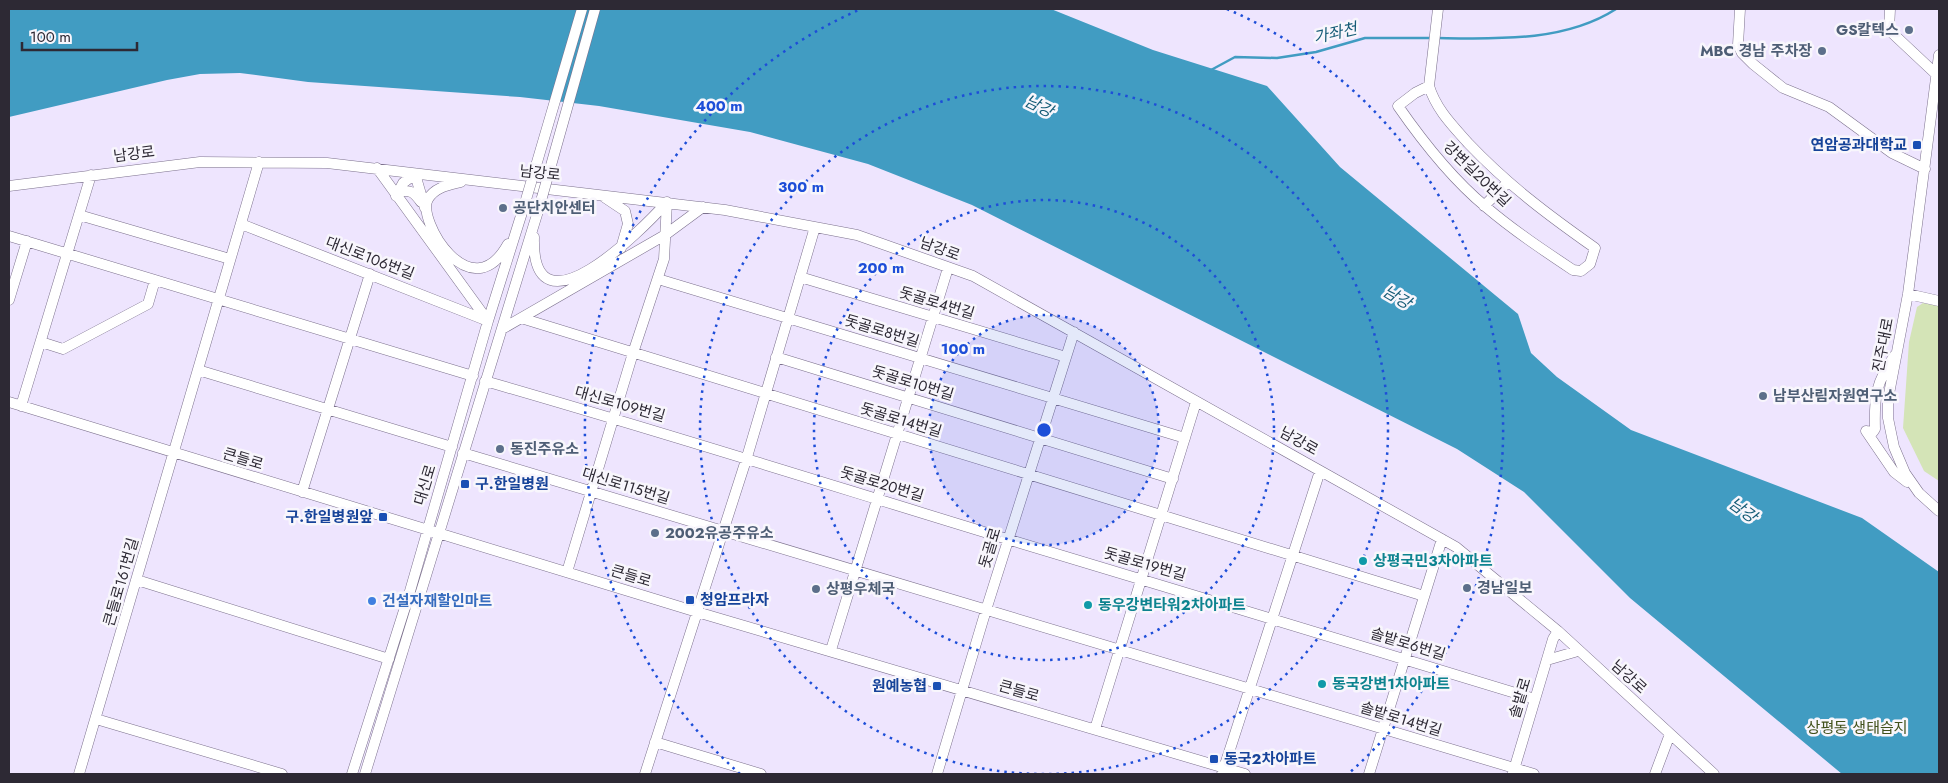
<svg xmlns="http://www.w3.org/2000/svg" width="1948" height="783" viewBox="0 0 1948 783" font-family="Jost,'Noto Sans KR',sans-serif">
  <rect width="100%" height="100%" fill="#eee5fe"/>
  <path fill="#d4e4b7" d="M1923 303 1939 306V492V481L1924 471 1903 428 1909 342 1917 307Z"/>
  <path fill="#419cc2" d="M9 9H1051L1153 50 1267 86 1340 167 1518 314 1531 353 1557 377 1631 430 1862 518 1939 572V774H1842L1630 598 1524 492 1457 449 972 205 868 164 750 132 599 106 520 97 308 82 240 73 200 74 167 80 9 117Z"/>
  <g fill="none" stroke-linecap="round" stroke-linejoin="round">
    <path stroke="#419cc2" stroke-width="2.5" d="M1438 38C1497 39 1565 42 1616 9
      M1211 70 1235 57 1277 58 1316 52 1365 38H1433"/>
    <g stroke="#7c718d" stroke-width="11">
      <path id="minor" d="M1740 9 1738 45 1742 53 1753 64 1783 88 1829 107 1892 153 1925 169
        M1890 9 1889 30 1937 75
        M1939 55 1908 294 1888 399V418L1894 447 1905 473 1919 493 1939 511
        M1429 86 1415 93 1398 106C1423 142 1452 179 1486 207 1513 230 1543 250 1573 270L1581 271 1590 264 1595 248C1548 215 1508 185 1468 143 1452 125 1436 109 1429 86L1438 9
        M377 168 488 321
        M461 182C449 185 435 187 428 199 416 220 471 311 508 244
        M9 186 200 162 327 163 725 210 857 235 973 276 1456 547 1558 631 1714 774
        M398 192C410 189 414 192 421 202
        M396 196 403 183 415 174 425 208
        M604 197 625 211 628 224 621 248
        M1484 206 1507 183
        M79 215 230 259
        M241 224 488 321
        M9 236 473 376
        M534 237C531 342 642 230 667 202
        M800 277 1066 357
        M658 279 1185 438
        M1908 294 1939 301
        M9 300 27 241
        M521 318 1424 596
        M502 329 665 235 703 207
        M41 342 63 349 148 304 155 280
        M776 357 1173 479
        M198 370 452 447
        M485 381C660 431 833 486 1007 539 1183 593 1359 644 1535 699
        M9 402 697 612 1245 774
        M21 406 91 175
        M1866 431 1873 432 1875 429C1874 396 1876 382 1895 355
        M1866 431 1894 472 1907 482
        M463 453 1534 774
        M302 492 370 274
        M567 572 633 353 664 259 667 202
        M137 580 389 659
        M831 650 948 268
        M1547 660 1578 651
        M96 719 282 774
        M1095 729 1196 402
        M655 742 761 774
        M1513 773 1553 639 1558 631
        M79 774 259 162
        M352 774 408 598 488 321 525 203
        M365 774 539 208
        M645 774 747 457 815 227
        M937 774 986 610 1074 332
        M1222 774 1320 471
        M1369 774 1442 539
        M1655 774 1670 734"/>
    </g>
    <use href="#minor" stroke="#fff" stroke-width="10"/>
    <g stroke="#7c718d" stroke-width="11" stroke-linecap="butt">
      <path id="minor-bridge" d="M525 203 582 9
        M539 208 595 9"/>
    </g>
    <use href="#minor-bridge" stroke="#fff" stroke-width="10"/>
  </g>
  <circle cx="1044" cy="430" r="115" fill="#1d4ed8" fill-opacity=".12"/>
  <g fill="none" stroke="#1d4ed8" stroke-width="2.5" stroke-dasharray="2.5 5">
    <circle cx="1044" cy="430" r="115"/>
    <circle cx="1044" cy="430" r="230"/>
    <circle cx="1044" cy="430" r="344"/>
    <path d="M740 774A459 459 0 0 1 861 9M1227 9A459 459 0 0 1 1348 774"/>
  </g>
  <g fill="#5c6f8a" stroke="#f8f6fc" stroke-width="2">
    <circle cx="1909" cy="30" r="5"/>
    <circle cx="1822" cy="51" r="5"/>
    <circle cx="503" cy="208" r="5"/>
    <circle cx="1763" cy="396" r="5"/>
    <circle cx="500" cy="449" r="5"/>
    <circle cx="655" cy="533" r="5"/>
    <circle cx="1467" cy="588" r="5"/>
    <circle cx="816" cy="589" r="5"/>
  </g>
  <g fill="#1a4fb4" stroke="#f8f6fc" stroke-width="2">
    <rect x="1912" y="140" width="10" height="10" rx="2.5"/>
    <rect x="460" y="479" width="10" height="10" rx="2.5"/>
    <rect x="378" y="512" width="10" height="10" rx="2.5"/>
    <rect x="685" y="595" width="10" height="10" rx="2.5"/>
    <rect x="932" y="681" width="10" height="10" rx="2.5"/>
    <rect x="1209" y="754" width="10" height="10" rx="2.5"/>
  </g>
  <g fill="#0f9aa8" stroke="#f8f6fc" stroke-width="2">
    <circle cx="1363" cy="561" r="5"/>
    <circle cx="1088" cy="605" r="5"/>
    <circle cx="1322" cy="684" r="5"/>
  </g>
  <circle fill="#3f7fe0" stroke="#f8f6fc" stroke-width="2" cx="372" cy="601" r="5"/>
  <g text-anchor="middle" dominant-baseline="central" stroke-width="5" stroke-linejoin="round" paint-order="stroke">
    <g font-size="15" font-weight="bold" fill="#4e5e75" stroke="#f8f6fc" text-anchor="start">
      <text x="1899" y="30" text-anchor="end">GS칼텍스</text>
      <text x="1812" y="51" text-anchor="end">MBC 경남 주차장</text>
      <text x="513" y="208">공단치안센터</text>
      <text x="1773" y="396">남부산림자원연구소</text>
      <text x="510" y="449">동진주유소</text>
      <text x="665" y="533">2002유공주유소</text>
      <text x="1477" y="588">경남일보</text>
      <text x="826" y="589">상평우체국</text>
    </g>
    <g font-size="15" font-weight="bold" fill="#164399" stroke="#f8f6fc" text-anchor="end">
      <text x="1907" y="145">연암공과대학교</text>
      <text x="475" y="484" text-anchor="start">구.한일병원</text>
      <text x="373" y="517">구.한일병원앞</text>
      <text x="700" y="600" text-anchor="start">청암프라자</text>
      <text x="927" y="686">원예농협</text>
      <text x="1224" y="759" text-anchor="start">동국2차아파트</text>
    </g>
    <g font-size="15" fill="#2d2934" stroke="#f8f6fc">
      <text transform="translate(134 154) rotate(-7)">남강로</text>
      <text transform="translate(540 173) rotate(6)">남강로</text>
      <text transform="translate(1477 174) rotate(44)">강변길20번길</text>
      <text transform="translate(940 249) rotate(20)">남강로</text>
      <text transform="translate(370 258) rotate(21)">대신로106번길</text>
      <text transform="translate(937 303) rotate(17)">돗골로4번길</text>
      <text transform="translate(882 331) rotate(17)">돗골로8번길</text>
      <text transform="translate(1883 345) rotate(-79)">진주대로</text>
      <text transform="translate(913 383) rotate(17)">돗골로10번길</text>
      <text transform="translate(620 404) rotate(16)">대신로109번길</text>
      <text transform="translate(901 420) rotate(17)">돗골로14번길</text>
      <text transform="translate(1299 441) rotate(29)">남강로</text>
      <text transform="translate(243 459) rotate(17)">큰들로</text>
      <text transform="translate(882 484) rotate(17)">돗골로20번길</text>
      <text transform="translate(425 485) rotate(-73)">대신로</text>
      <text transform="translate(626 486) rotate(17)">대신로115번길</text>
      <text transform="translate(990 548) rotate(-73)">돗골로</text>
      <text transform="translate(1145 564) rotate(16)">돗골로19번길</text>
      <text transform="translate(631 576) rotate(17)">큰들로</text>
      <text transform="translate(121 582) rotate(-74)">큰들로161번길</text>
      <text transform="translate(1408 644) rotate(17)">솔밭로6번길</text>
      <text transform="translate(1629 677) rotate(42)">남강로</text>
      <text transform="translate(1019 691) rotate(16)">큰들로</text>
      <text transform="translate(1520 698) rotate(-73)">솔밭로</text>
      <text transform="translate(1401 719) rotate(17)">솔밭로14번길</text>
    </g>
    <g font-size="15" font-weight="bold" fill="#0d838f" stroke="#f8f6fc" text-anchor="start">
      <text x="1373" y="561">상평국민3차아파트</text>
      <text x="1098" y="605">동우강변타워2차아파트</text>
      <text x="1332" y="684">동국강변1차아파트</text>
    </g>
    <g font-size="15" font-weight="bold" fill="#366cbe" stroke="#f8f6fc" text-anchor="start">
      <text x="382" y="601">건설자재할인마트</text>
    </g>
    <g font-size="15" fill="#41511b" stroke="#f8f6fc">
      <text x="1857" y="728">상평동 생태습지</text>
    </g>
    <g font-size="16" font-style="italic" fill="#165c77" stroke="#f8f6fc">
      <text transform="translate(1335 33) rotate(-13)">가좌천</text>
      <text transform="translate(1039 106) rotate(26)">남강</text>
      <text transform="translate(1397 297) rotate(31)">남강</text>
      <text transform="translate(1743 510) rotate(36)">남강</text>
    </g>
  </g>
  <circle cx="1044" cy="430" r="8" fill="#1d4ed8" stroke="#f8f6fc" stroke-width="2.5"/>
  <g font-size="15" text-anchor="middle" font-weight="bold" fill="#1d4ed8" stroke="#f8f6fc" stroke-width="5" stroke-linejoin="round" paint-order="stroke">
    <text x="719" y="111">400 m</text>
    <text x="801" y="192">300 m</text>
    <text x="881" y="273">200 m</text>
    <text x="963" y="354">100 m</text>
  </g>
  <rect width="1948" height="783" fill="none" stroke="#2d2934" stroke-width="20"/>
  <path d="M22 42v8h115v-8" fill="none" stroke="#2d2934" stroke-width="2.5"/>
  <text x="30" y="42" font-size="15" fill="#2d2934" stroke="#f8f6fc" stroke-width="4" paint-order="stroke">100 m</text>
</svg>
